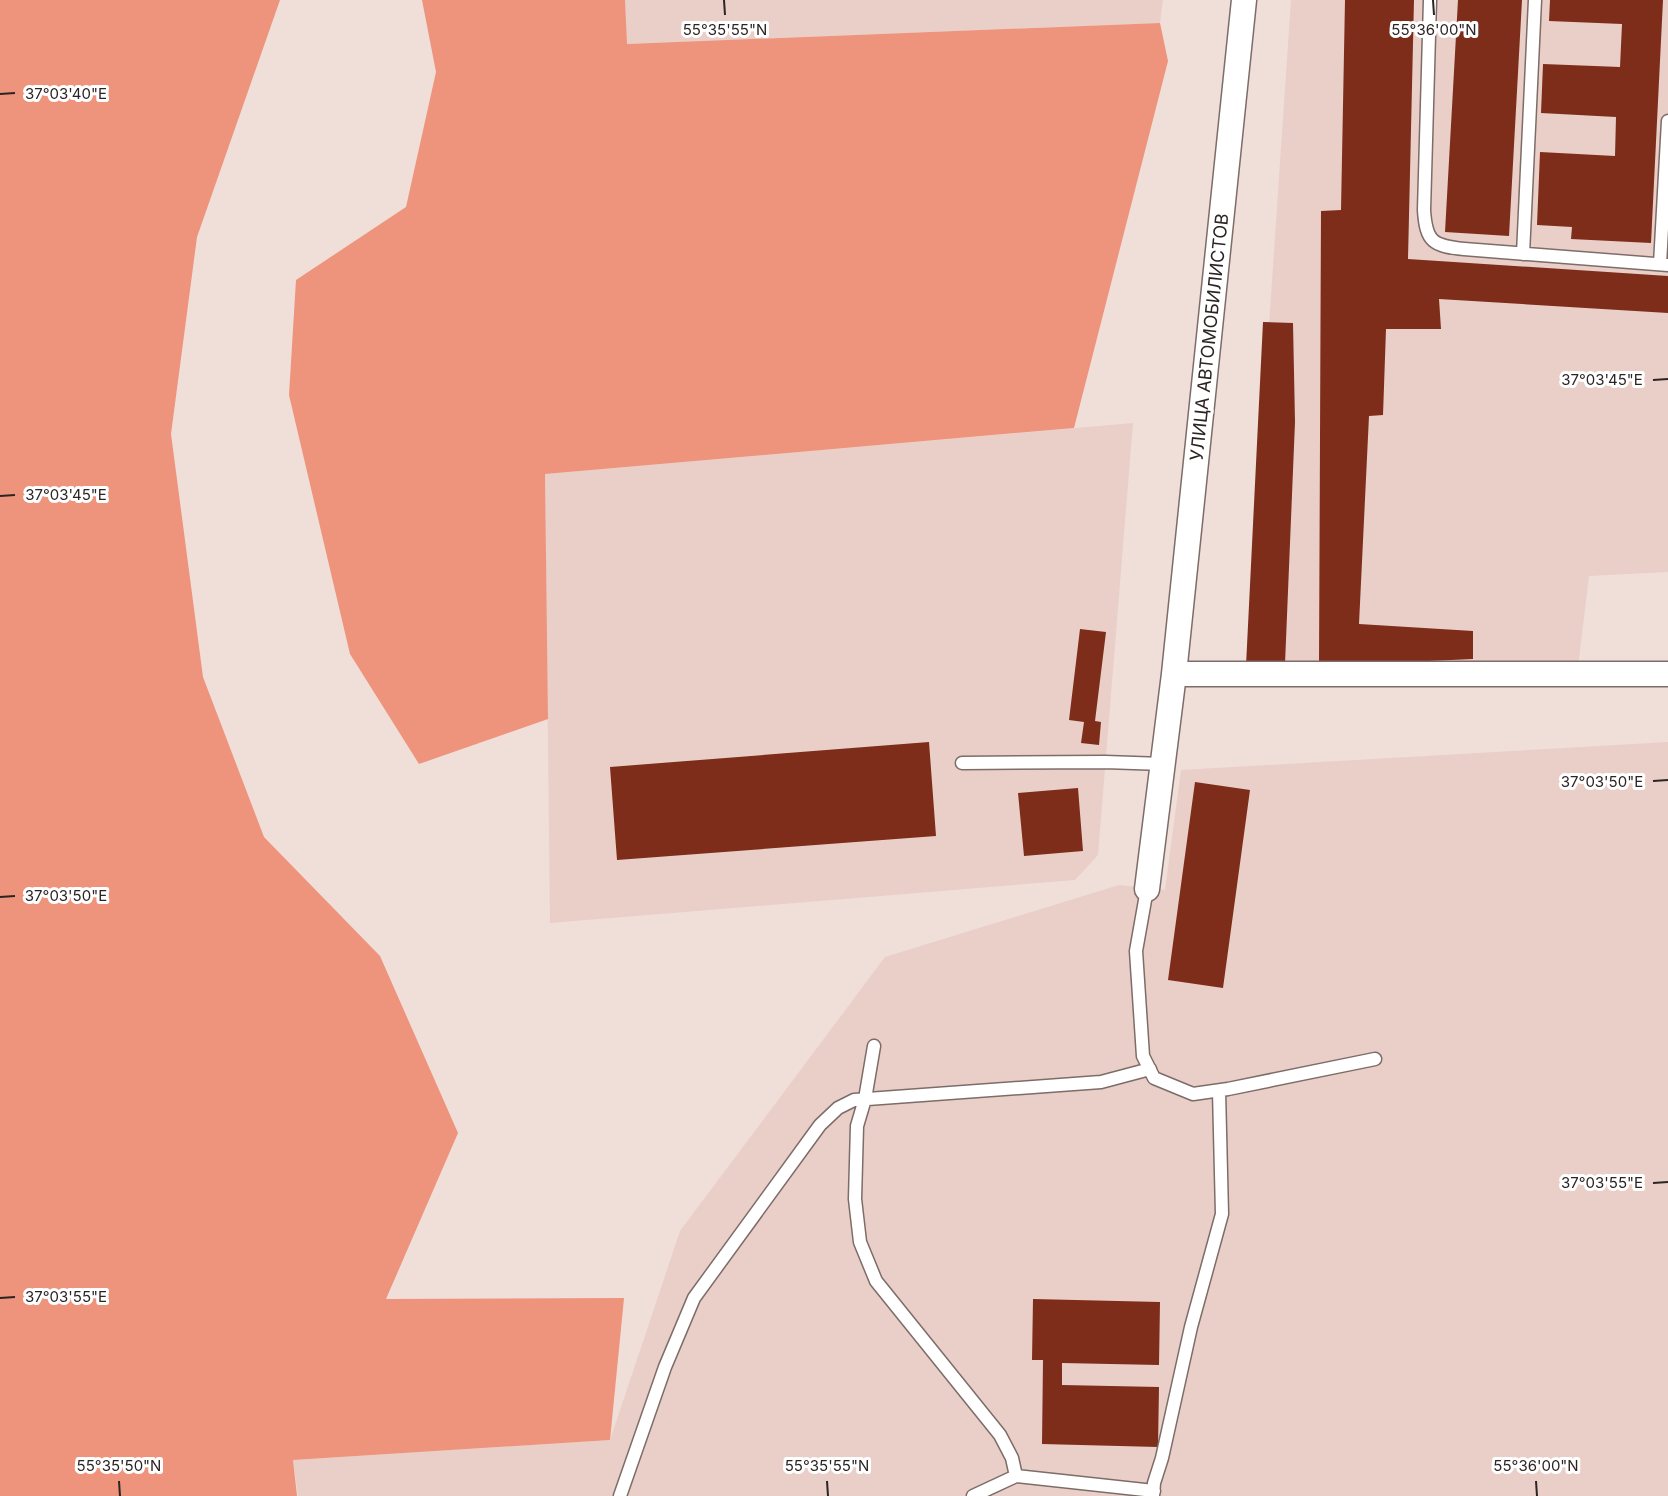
<svg xmlns="http://www.w3.org/2000/svg" width="1668" height="1496" viewBox="0 0 1668 1496" font-family="Inter,sans-serif">
  <rect width="100%" height="100%" fill="#f0ded9"/>
  <path fill="#e9cfc8" d="M625 0H1163L1160 23 626 44Z
    M1291 0H1668V572L1589 576 1577 675 1246 666Z
    M1133 423 1098 855 1075 880 550 923 545 474Z
    M1668 742V1496H298L293 1460 610 1440 680 1231 885 957 1119 885 1165 890 1181 770Z"/>
  <path fill="#ee937c" d="M0 0H280L197 237 171 434 203 677 264 837 380 956 458 1133 386 1299 624 1298 610 1440 293 1460 297 1496H0Z
    M422 0H625L627 44 1160 23 1168 61 1074 428 545 474 548 719 419 764 350 654 289 395 296 280 406 207 436 72Z"/>
  <path fill="#7d2d19" d="M1345 0H1414L1408 259 1668 276V313L1439 299 1441 329H1386L1383 415 1369 416 1359 624 1473 631V659L1319 666 1321 211 1341 210Z
    M1458 0H1522L1509 236 1445 232Z
    M1550 0H1663L1651 243 1571 239 1572 227 1537 225 1540 152 1615 156 1616 117 1541 113 1543 64 1620 67 1622 24 1549 21Z
    M1263 322 1293 323 1295 422 1285 664 1246 666Z
    M1080 629 1106 632 1095 721 1101 722 1099 745 1081 743 1084 722 1069 720Z
    M929 742 936 836 617 860 610 767Z
    M1195 782 1250 790 1223 988 1168 980Z
    M1078 788 1083 851 1024 856 1018 793Z
    M1033 1299 1160 1302 1159 1365 1062 1363V1385L1159 1387 1158 1447 1042 1444 1043 1360H1032Z"/>
  <g fill="none" stroke-linecap="round" stroke-linejoin="round">
    <g stroke="#7d6c68" stroke-width="15">
      <path id="service" d="M1430 0 1424 210C1426 242 1433 246 1464 249L1668 265
        M1523 254 1535 0
        M1660 264 1668 121
        M962 763 1105 762 1163 764
        M1147 889 1136 951 1143 1056 1154 1078 1193 1094 1228 1089 1375 1059
        M874 1046 865 1099 857 1126 855 1199 860 1242 876 1281 1000 1435 1012 1458 1016 1476
        M620 1496 665 1367 694 1298 820 1125 838 1108 854 1100 1101 1082 1150 1069
        M973 1496 1016 1476 1154 1491
        M1153 1496 1154 1483 1162 1458 1191 1327 1222 1214 1219 1091"/>
    </g>
    <g stroke="#7d6c68" stroke-width="27">
      <path id="minor" d="M1174 674H1668
        M1147 889 1174 674 1244 0"/>
    </g>
    <use href="#service" stroke="#fff" stroke-width="12"/>
    <use href="#minor" stroke="#fff" stroke-width="24"/>
  </g>
  <path fill="none" stroke="#2b2423" stroke-width="2" d="M724 0 725 15M1433 0 1434 15M0 94 15 93M1653 380 1668 379M0 496 15 495M1653 781 1668 780M0 897 15 896M1653 1183 1668 1182M0 1298 15 1297M119 1481 120 1496M827 1481 828 1496M1536 1481 1537 1496"/>
  <g text-anchor="middle" dominant-baseline="central" stroke-width="6" stroke-linejoin="round" paint-order="stroke">
    <g font-size="18" fill="#2b2423" stroke="#fff">
      <text transform="translate(1209 337) rotate(-84)">УЛИЦА АВТОМОБИЛИСТОВ</text>
    </g>
  </g>
  <g font-size="15" text-anchor="middle" fill="#2b2423" stroke="#fff" stroke-width="6" stroke-linejoin="round" paint-order="stroke">
    <text x="725" y="35">55°35'55"N</text>
    <text x="1434" y="35">55°36'00"N</text>
    <text x="66" y="99">37°03'40"E</text>
    <text x="1602" y="385">37°03'45"E</text>
    <text x="66" y="500">37°03'45"E</text>
    <text x="1602" y="787">37°03'50"E</text>
    <text x="66" y="901">37°03'50"E</text>
    <text x="1602" y="1188">37°03'55"E</text>
    <text x="66" y="1302">37°03'55"E</text>
    <text x="119" y="1471">55°35'50"N</text>
    <text x="827" y="1471">55°35'55"N</text>
    <text x="1536" y="1471">55°36'00"N</text>
  </g>
</svg>
